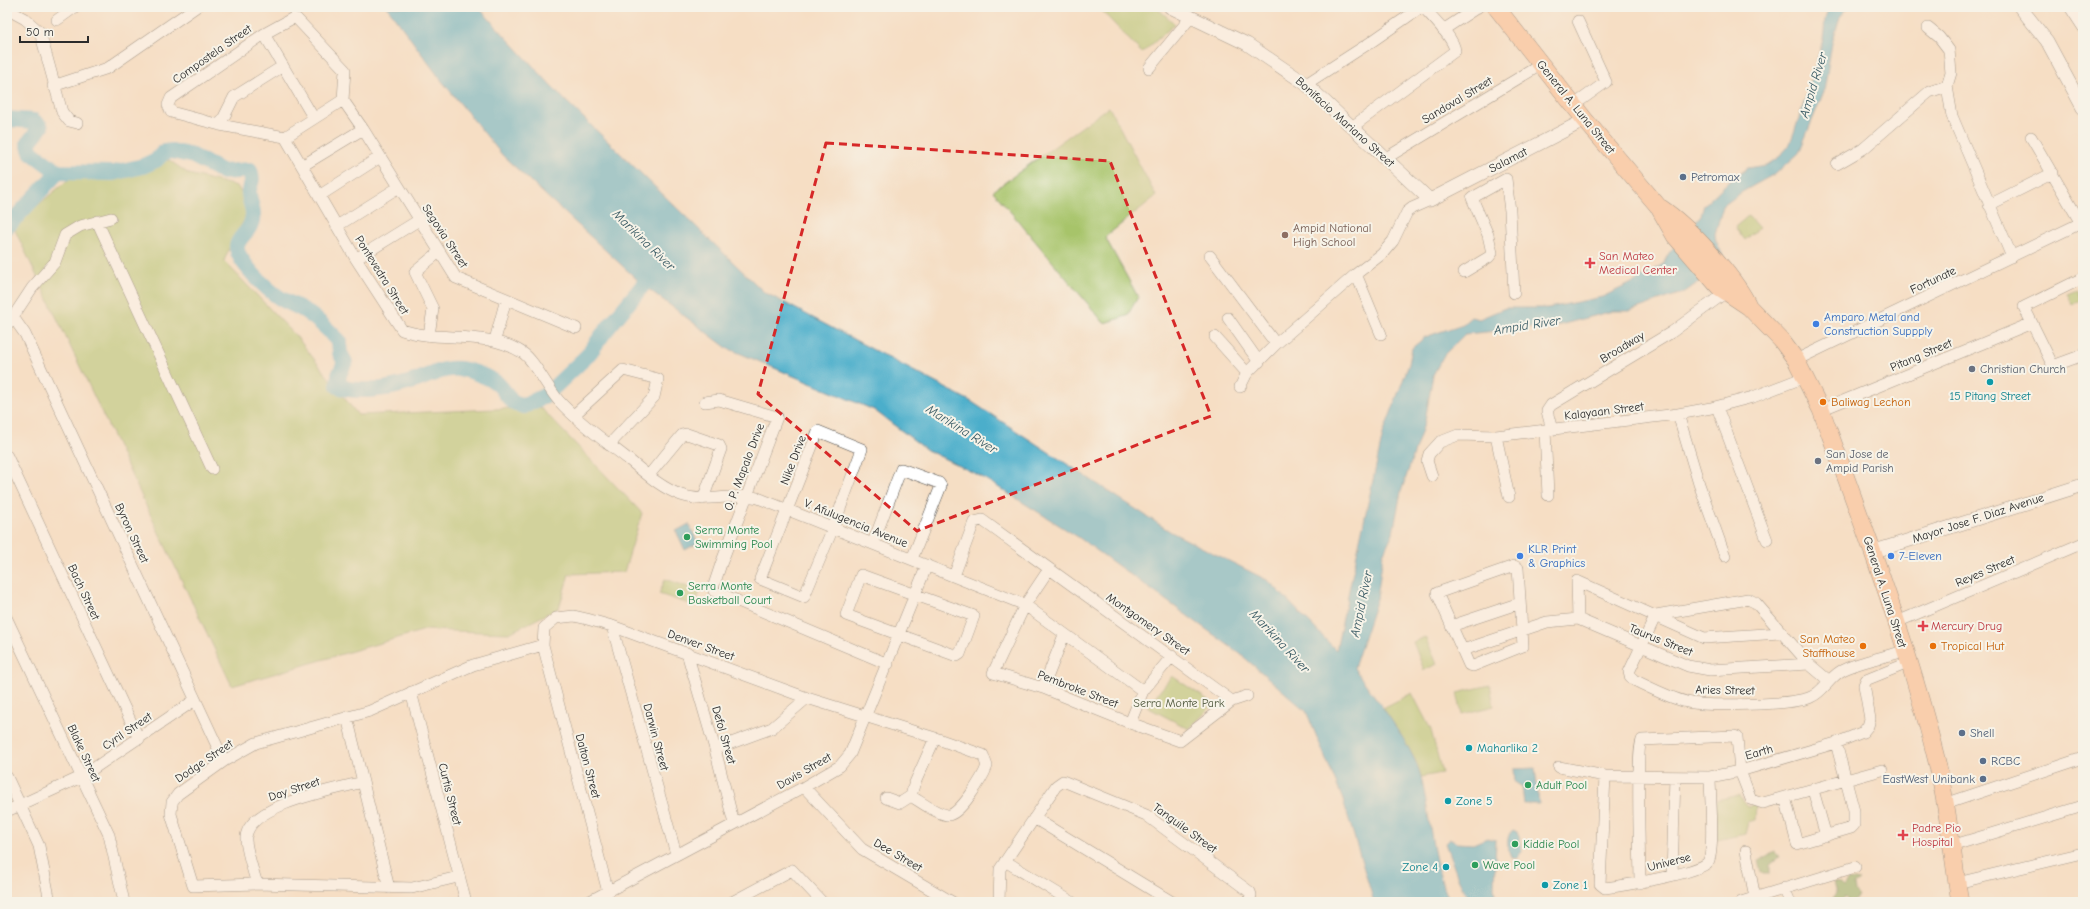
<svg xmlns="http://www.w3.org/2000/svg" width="2090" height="909" viewBox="0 0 2090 909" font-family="'Comic Neue',sans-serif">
  <rect width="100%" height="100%" fill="#f7f3e8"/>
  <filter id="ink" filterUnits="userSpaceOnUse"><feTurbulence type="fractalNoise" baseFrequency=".025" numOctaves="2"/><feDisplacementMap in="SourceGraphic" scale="8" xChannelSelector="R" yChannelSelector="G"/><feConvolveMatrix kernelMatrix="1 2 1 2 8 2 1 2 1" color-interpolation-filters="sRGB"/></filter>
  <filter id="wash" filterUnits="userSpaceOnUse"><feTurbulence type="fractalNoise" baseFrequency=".012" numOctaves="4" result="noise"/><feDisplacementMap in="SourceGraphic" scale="16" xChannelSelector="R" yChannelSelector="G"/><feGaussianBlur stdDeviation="0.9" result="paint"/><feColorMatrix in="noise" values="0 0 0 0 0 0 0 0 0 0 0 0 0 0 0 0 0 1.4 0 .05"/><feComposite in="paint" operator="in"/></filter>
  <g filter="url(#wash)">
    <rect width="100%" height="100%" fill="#f5dec4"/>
    <path fill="#a7c46b" stroke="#69784b" d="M1102 7H1156L1175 24 1142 53 1100 9Z
      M1109 107 1156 196 1105 237 1138 297 1127 316 1104 323 993 191Z
      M169 160 189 174 237 186 247 202 245 219 233 239 224 261 296 336 358 415 540 407 642 513 624 572 569 574 559 608 509 633 425 630 232 686 13 226 75 174 86 169Z
      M1748 216 1759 228 1745 240 1735 227Z
      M2077 289 2081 300 2072 304 2067 293Z
      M665 579 700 591 695 606 659 594Z
      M1425 637 1437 664 1424 670 1413 642Z
      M1172 676 1214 704 1189 729 1147 707Z
      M1490 685 1494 706 1462 714 1457 693Z
      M1412 693 1431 730 1442 773 1421 777 1415 760 1383 708Z
      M1740 795 1748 807 1756 805 1755 820 1748 822 1745 834 1717 840 1716 800Z"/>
    <path fill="#85aa5f" stroke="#586a45" d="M1775 852 1779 857 1770 864V873H1761L1758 861Z
      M1849 879 1859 881 1853 885 1854 892 1858 896 1851 902H1849L1845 897 1840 902H1831L1836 893 1833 882 1839 883 1843 887Z"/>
    <path fill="#4caecb" stroke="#3c6c7b" d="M387 7H478L564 99 764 292 972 402 1171 532 1269 581 1336 650 1383 434 1409 364 1412 348 1425 337 1463 324 1471 317 1479 319 1505 308H1548L1602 297 1634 282 1663 264 1669 253 1701 215 1704 205 1727 183 1748 168 1767 165 1779 157 1789 146C1802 112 1812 77 1822 43 1826 30 1822 18 1830 7H1848L1840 17 1832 43 1824 91 1799 153 1778 172 1742 192 1723 206 1715 234 1716 241 1726 262 1685 292 1630 311H1613L1560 325 1465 334 1444 355 1433 375 1425 421 1401 492 1393 533 1383 554 1377 599 1354 668C1374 696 1413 745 1421 777 1431 818 1431 863 1450 902H1374L1343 800 1306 711 1239 653 1078 537 982 477 927 450 874 410 727 348 643 285 503 156 441 80Z
      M689 524 698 543 685 550 676 531Z
      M1535 768 1539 804H1524L1522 787 1515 782 1514 769Z
      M1513 830 1517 832C1521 838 1521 845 1522 852L1516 858H1512C1507 851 1505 835 1513 830Z
      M1487 838 1496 840 1494 887 1496 902H1470L1458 878 1445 843 1449 839 1457 843 1473 844Z"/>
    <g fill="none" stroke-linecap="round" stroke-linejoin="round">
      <path stroke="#4caecb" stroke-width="16" d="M7 119 34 121 41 127 28 143 31 152 58 172 113 173 143 166 156 160 164 152 172 151 193 156 223 172 250 170C255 184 248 183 249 194 250 207 257 210 250 226 247 233 239 237 237 246 235 260 269 291 280 298 288 303 297 306 305 311 318 320 329 330 339 341L340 353 345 362 339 375 338 386C358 394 390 389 411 382 431 376 444 365 466 370 475 372 490 378 497 383 510 395 504 400 524 406L546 395 588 355 603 334 657 268
        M7 227 58 172"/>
    </g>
  </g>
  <g filter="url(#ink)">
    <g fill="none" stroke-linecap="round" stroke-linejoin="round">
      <g stroke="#494642" stroke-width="12">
        <path id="minor" d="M2070 7 2083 27
          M12 12 25 19 40 32 62 112 69 121 77 123
          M57 20 75 7
          M1928 28 1939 37 1949 50 1951 73 1947 86 1952 116 2012 257
          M1443 30 1478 7
          M264 34 313 117
          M1149 68 1191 17
          M1306 84 1371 42 1420 8H1424C1433 18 1454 38 1455 51L1352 127
          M53 86 108 68 196 7
          M343 100 363 129 456 278 576 328
          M1574 105 1606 82 1578 21
          M220 125 234 97 283 66
          M285 137 356 259 402 330C441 343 486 329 523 353 534 360 548 389 559 401 579 423 605 441 628 459 644 472 661 488 681 495 706 504 733 492 758 498L1025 605 1143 691
          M285 137 220 125 171 112 168 105 171 98 264 34 293 18 297 19 345 70 343 100
          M285 137 343 100
          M2031 137 2083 227
          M1386 158 1542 64
          M1837 164 1863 149 1929 92 1947 86
          M302 166 363 129
          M319 196 380 157
          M1989 205 2053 173
          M97 221 212 469
          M337 226 399 187
          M1210 256 1276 344
          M356 259 419 220
          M1464 272 1489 257 1492 253 1488 235 1472 198 1506 179 1510 211 1514 293
          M1356 274 1381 334
          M2083 278 2024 307 2053 366 2083 355
          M13 317 25 334 224 761
          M1228 318 1259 362
          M7 326 32 288 55 262 65 235 80 226 111 218
          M429 335 433 309 415 272 439 252
          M1215 337 1247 373
          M495 340 506 299
          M1796 360 2081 223
          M1240 387 1247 373 1276 344 1356 274 1382 254 1393 241 1407 212 1412 208 1430 200
          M705 402 719 400 777 417 721 564 713 588 714 591 888 664
          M1717 407 1767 540
          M1821 410 2032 323
          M1678 414 1699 484 1725 556
          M574 415 623 370 658 379 654 397 609 445
          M1545 430 1548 495
          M1552 430 1547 411 1551 405 1672 332 1726 292
          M818 431 862 449 833 528 804 597 760 579Z
          M1496 436 1509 497
          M7 456 139 739
          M649 475 682 435 687 434 719 445 721 449 703 499
          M1432 476 1427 461 1429 454 1440 442 1458 435 1496 436 1678 414 1711 408 1753 397 1805 377
          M873 543 901 469 939 483 941 486 912 559
          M1514 566 1518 568 1523 646 1473 666 1469 665 1437 593Z
          M1049 569 1025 605 993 673 1043 688 1130 723 1180 741 1232 701 1247 696
          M861 575 974 616 960 654 957 656 846 615Z
          M954 576 974 522 982 520 1232 701
          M1656 615 1629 672 1630 676 1634 680C1651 688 1669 698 1687 702 1707 707 1794 705 1811 697 1823 692 1829 678 1841 671 1857 662 1886 657 1904 651
          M1656 615 1748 599 1756 603 1809 664 1828 680
          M7 619 109 835 124 902
          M1578 619 1577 581 1704 638 1780 633
          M1578 619 1688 666 1710 670 1809 664
          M1897 622 2083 543
          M612 626 676 854
          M1451 626 1520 603
          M1463 650 1547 622 1578 619
          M687 653 715 749 734 824
          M1043 688 1064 635
          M411 692 466 902
          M347 717 389 888
          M1130 723 1143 691 1172 656
          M715 749 772 728 807 698
          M1559 767 1605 776 1710 777 1740 771 1836 743 1863 732 1868 726 1870 719 1864 685 1866 680 1908 663
          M1605 776 1600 884 1605 888C1620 886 1701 873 1708 862 1715 851 1710 793 1710 777
          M7 777 39 846 50 902
          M804 787 862 849 952 902
          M1813 790 1826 836
          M1785 797 1797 844 1851 828 1854 825V811L1836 743
          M886 798 900 803 911 796 914 785 935 738
          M1945 804 2083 758
          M7 811 81 777 195 700
          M1034 818 1172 902
          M1951 846 2083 806
          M1746 851 1755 898
          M1005 861 1072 902
          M1672 875 1675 777
          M458 877 412 888 257 884 193 886 171 814 172 802 178 794 224 761 256 743 370 711 473 665 543 645
          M1640 883C1640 865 1636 746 1642 740L1734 736 1737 737 1740 771 1751 799 1763 803 1882 770
          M1957 883 2083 853
          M257 884C254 874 245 846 246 837 249 804 337 789 363 782
          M1784 888 1790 902
          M608 892 543 645 544 628 556 618 574 616 587 619 612 626 807 698 935 738 983 755 987 766C983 777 959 817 947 815 935 813 921 802 911 796
          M588 902 804 787 840 766 850 754 927 565
          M732 902 792 870 822 902
          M999 902 1000 869 1056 786 1063 781 1146 815 1250 892 1251 895 1249 902
          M1741 902 1855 867"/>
      </g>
      <g stroke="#494642" stroke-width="14">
        <path id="tertiary" d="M1170 7 1247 44 1306 84 1430 200 1585 120
          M2020 7 2047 41 2083 108
          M1872 552 2083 485"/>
      </g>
      <g stroke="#494642" stroke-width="18">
        <path id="primary" d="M1496 7 1585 120 1658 206 1675 236 1719 287 1749 307 1781 340 1796 360 1821 410C1863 524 1907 640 1936 758 1948 805 1952 854 1960 902
          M1661 208C1689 227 1731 273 1747 303"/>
      </g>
      <use href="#minor" stroke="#fff" stroke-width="11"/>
      <use href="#tertiary" stroke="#fff" stroke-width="13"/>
      <use href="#primary" stroke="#fcba8e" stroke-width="17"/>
    </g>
  </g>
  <path d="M0 0H2090V909H0ZM826 143 1110 161 1211 416 917 531 758 394Z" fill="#f5dec4" fill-opacity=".55" fill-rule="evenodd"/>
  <path fill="none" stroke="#d62828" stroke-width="3" stroke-dasharray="8 5" stroke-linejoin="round" d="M826 143 1110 161 1211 416 917 531 758 394Z"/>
  <g fill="#5c6f8a" stroke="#f7f3e8" stroke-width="1.5">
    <circle cx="1683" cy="177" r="4"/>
    <circle cx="1962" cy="733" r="4"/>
    <circle cx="1983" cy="761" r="4"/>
    <circle cx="1983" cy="779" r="4"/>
  </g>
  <circle fill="#8d6e63" stroke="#f7f3e8" stroke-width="1.5" cx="1285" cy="235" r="4"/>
  <g fill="#e0444e" stroke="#f7f3e8" stroke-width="1.5">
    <path d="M1588 257h4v4h4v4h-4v4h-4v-4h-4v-4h4z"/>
    <path d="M1921 620h4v4h4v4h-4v4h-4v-4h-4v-4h4z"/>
    <path d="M1901 829h4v4h4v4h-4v4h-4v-4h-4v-4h4z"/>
  </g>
  <g fill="#3f7fe0" stroke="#f7f3e8" stroke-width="1.5">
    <circle cx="1816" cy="324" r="4"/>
    <circle cx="1520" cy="556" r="4"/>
    <circle cx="1891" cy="556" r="4"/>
  </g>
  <g fill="#6b7280" stroke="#f7f3e8" stroke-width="1.5">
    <circle cx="1972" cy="369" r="4"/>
    <circle cx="1818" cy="461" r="4"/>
  </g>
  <g fill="#0f9aa8" stroke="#f7f3e8" stroke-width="1.5">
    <circle cx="1990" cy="382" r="4"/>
    <circle cx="1469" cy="748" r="4"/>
    <circle cx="1448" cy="801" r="4"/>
    <circle cx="1446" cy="867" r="4"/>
    <circle cx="1545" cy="885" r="4"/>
  </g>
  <g fill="#e8710a" stroke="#f7f3e8" stroke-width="1.5">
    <circle cx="1823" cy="402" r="4"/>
    <circle cx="1863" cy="646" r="4"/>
    <circle cx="1933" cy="646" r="4"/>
  </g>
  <g fill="#2e9e5b" stroke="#f7f3e8" stroke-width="1.5">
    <circle cx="687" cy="537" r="4"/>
    <circle cx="680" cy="593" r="4"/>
    <circle cx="1528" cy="785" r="4"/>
    <circle cx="1515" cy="844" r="4"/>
    <circle cx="1475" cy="865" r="4"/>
  </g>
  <g text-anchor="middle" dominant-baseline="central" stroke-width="4" stroke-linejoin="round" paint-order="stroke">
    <g font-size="12" fill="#2b2b2b" stroke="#f7f3e8">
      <text transform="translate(212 54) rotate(-35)">Compostela Street</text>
      <text transform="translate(1457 100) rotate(-31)">Sandoval Street</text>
      <text transform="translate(1576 107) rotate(51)">General A. Luna Street</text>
      <text transform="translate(1345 122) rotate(42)">Bonifacio Mariano Street</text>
      <text transform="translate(1508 160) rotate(-27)">Salamat</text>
      <text transform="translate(445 236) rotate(57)">Segovia Street</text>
      <text transform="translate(382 275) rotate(58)">Pontevedra Street</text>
      <text transform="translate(1933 280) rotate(-25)">Fortunate</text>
      <text transform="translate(1622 347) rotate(-31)">Broadway</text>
      <text transform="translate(1921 355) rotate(-23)">Pitang Street</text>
      <text transform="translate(1604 411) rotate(-7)">Kalayaan Street</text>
      <text transform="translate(793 460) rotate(-69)">Nike Drive</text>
      <text transform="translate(744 467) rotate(-69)">O. P. Mapalo Drive</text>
      <text transform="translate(1978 518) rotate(-18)">Mayor Jose F. Diaz Avenue</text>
      <text transform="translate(856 523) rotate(22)">V. Afulugencia Avenue</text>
      <text transform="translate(132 533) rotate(65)">Byron Street</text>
      <text transform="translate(1985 571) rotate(-23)">Reyes Street</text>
      <text transform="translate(84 592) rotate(65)">Bach Street</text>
      <text transform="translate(1885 592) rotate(72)">General A. Luna Street</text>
      <text transform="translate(1148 624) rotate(35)">Montgomery Street</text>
      <text transform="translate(1661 640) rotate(22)">Taurus Street</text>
      <text transform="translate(701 645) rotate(20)">Denver Street</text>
      <text transform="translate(1078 689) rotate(21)">Pembroke Street</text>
      <text transform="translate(1725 690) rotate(1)">Aries Street</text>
      <text transform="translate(127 731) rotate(-34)">Cyril Street</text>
      <text transform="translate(724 735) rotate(74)">Defol Street</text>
      <text transform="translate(656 737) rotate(75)">Darwin Street</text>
      <text transform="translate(1759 752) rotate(-16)">Earth</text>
      <text transform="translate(84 753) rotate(65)">Blake Street</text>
      <text transform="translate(204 761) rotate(-34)">Dodge Street</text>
      <text transform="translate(588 766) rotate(75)">Dalton Street</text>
      <text transform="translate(804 771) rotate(-30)">Davis Street</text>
      <text transform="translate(294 789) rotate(-18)">Day Street</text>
      <text transform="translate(450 794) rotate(76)">Curtis Street</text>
      <text transform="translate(1185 828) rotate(36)">Tanguile Street</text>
      <text transform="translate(898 855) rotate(30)">Dee Street</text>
      <text transform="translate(1669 862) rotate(-14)">Universe</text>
    </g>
    <g font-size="12" fill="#4e5e75" stroke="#f7f3e8" text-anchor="start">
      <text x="1691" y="177">Petromax</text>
      <text x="1970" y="733">Shell</text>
      <text x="1991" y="761">RCBC</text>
      <text x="1975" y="779" text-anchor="end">EastWest Unibank</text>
    </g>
    <g font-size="12" fill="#785e54" stroke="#f7f3e8" text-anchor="start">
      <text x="1293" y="228">Ampid National<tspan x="1293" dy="14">High School</tspan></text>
    </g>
    <g font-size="12" fill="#be3a42" stroke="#f7f3e8" text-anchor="start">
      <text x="1599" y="256">San Mateo<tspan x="1599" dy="14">Medical Center</tspan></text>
      <text x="1931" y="626">Mercury Drug</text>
      <text x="1912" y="828">Padre Pio<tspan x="1912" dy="14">Hospital</tspan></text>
    </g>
    <g font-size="12" fill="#366cbe" stroke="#f7f3e8" text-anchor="start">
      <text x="1824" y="317">Amparo Metal and<tspan x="1824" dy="14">Construction Suppply</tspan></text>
      <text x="1528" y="549">KLR Print<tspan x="1528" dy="14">&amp; Graphics</tspan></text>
      <text x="1899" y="556">7-Eleven</text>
    </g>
    <g font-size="12" fill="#5b616d" stroke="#f7f3e8" text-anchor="start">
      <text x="1980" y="369">Christian Church</text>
      <text x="1826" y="454">San Jose de<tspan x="1826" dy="14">Ampid Parish</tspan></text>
    </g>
    <g font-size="12" fill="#0d838f" stroke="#f7f3e8" text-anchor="start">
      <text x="1990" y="396" text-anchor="middle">15 Pitang Street</text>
      <text x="1477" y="748">Maharlika 2</text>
      <text x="1456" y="801">Zone 5</text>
      <text x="1438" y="867" text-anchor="end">Zone 4</text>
      <text x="1553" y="885">Zone 1</text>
    </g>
    <g font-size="12" fill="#c56008" stroke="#f7f3e8" text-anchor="start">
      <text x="1831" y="402">Baliwag Lechon</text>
      <text x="1855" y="639" text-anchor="end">San Mateo<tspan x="1855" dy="14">Staffhouse</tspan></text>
      <text x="1941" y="646">Tropical Hut</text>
    </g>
    <g font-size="12" fill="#27864d" stroke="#f7f3e8" text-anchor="start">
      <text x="695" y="530">Serra Monte<tspan x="695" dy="14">Swimming Pool</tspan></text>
      <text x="688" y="586">Serra Monte<tspan x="688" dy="14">Basketball Court</tspan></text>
      <text x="1536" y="785">Adult Pool</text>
      <text x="1523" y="844">Kiddie Pool</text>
      <text x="1483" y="865">Wave Pool</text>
    </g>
    <g font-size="12" fill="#50593e" stroke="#f7f3e8">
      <text x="1179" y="703">Serra Monte Park</text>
    </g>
    <g font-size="13" font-style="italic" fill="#375963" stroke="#f7f3e8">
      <text transform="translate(1813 85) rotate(-73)">Ampid River</text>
      <text transform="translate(644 240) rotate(44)">Marikina River</text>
      <text transform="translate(1527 325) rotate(-9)">Ampid River</text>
      <text transform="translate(962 429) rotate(32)">Marikina River</text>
      <text transform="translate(1361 604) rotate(-78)">Ampid River</text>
      <text transform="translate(1280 641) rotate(47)">Marikina River</text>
    </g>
  </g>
  <rect width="2090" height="909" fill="none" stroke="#f7f3e8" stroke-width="24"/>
  <path d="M20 36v6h68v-6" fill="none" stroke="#2b2b2b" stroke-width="2"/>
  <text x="26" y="36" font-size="12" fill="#2b2b2b" stroke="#f7f3e8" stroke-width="3" paint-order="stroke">50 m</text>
</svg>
